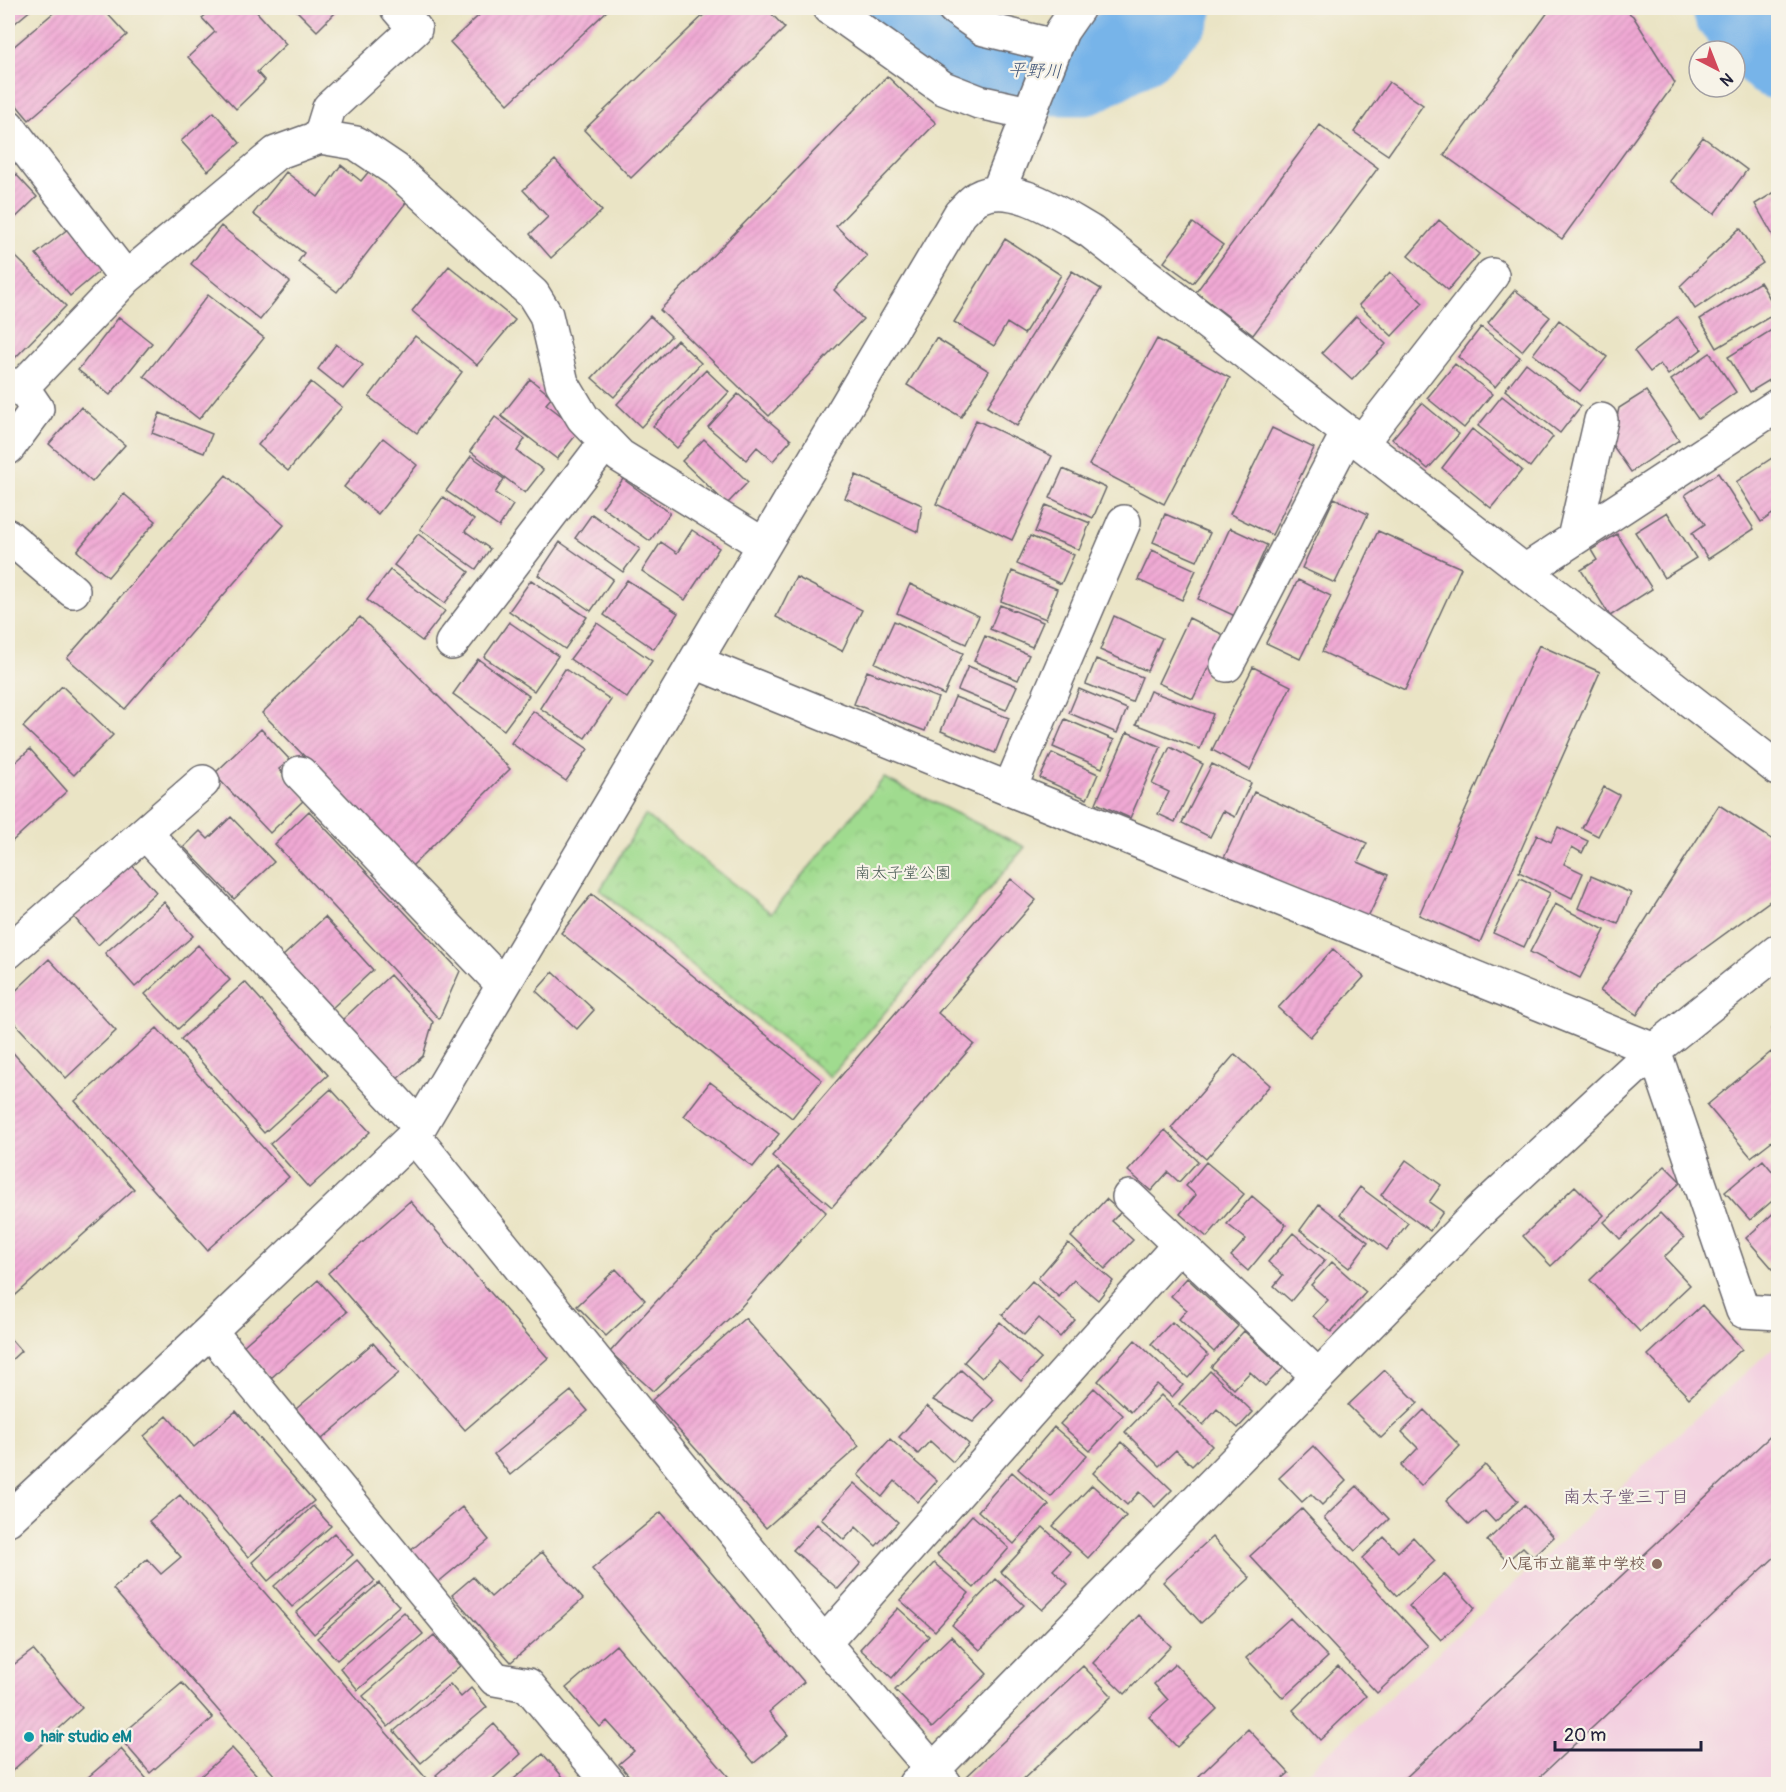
<svg xmlns="http://www.w3.org/2000/svg" width="1786" height="1792" viewBox="0 0 1786 1792" font-family="Pangolin,'Klee One',sans-serif">
  <defs>
    <pattern id="park-crowns" width="20" height="18" patternUnits="userSpaceOnUse" patternTransform="scale(1.5)"><rect width="20" height="18" fill="#a0db8f"/><path d="M2 6a3 3 0 1 1 6 0M12 15a3 3 0 1 1 6 0" fill="none" stroke="#8abc7c"/></pattern>
    <pattern id="building-hatch" width="6" height="6" patternUnits="userSpaceOnUse" patternTransform="scale(1.5)"><rect width="6" height="6" fill="#f0a9d4"/><path d="M-1 1l2-2M0 6l6-6M5 7l2-2" fill="none" stroke="#ce91b7"/></pattern>
  </defs>
  <rect width="100%" height="100%" fill="#f7f3e8"/>
  <filter id="ink" filterUnits="userSpaceOnUse"><feTurbulence type="fractalNoise" baseFrequency=".0167" numOctaves="2"/><feDisplacementMap in="SourceGraphic" scale="12" xChannelSelector="R" yChannelSelector="G"/><feConvolveMatrix kernelMatrix="1 2 1 2 8 2 1 2 1" color-interpolation-filters="sRGB"/></filter>
  <filter id="wash" filterUnits="userSpaceOnUse"><feTurbulence type="fractalNoise" baseFrequency=".008" numOctaves="4" result="noise"/><feDisplacementMap in="SourceGraphic" scale="24" xChannelSelector="R" yChannelSelector="G"/><feGaussianBlur stdDeviation="1.35" result="paint"/><feColorMatrix in="noise" values="0 0 0 0 0 0 0 0 0 0 0 0 0 0 0 0 0 1.4 0 .05"/><feComposite in="paint" operator="in"/></filter>
  <g filter="url(#wash)">
    <rect width="100%" height="100%" fill="#eae4c5"/>
    <path fill="#f3cfe0" d="M1778 1343V1784H1294Z"/>
    <path fill="url(#park-crowns)" stroke="#617e65" stroke-width="1.5" d="M884 778 1025 847 830 1077 600 890 645 815 771 913Z"/>
    <g fill="none" stroke-linecap="round" stroke-linejoin="round">
      <path stroke="#77b4e9" stroke-width="87" d="M896 8 962 58 1008 72H1083L1137 42 1169 8
        M1736 8 1778 56"/>
    </g>
    <g id="blocks">
      <path fill="url(#building-hatch)" d="M8 8H33L8 29Z
        M59 8H102L127 35 29 120 8 95V43L12 48Z
        M214 8H253L286 44 257 72 265 81 236 109 188 57 215 32 202 18Z
        M294 8H340L317 31Z
        M487 8H610L508 104 450 42Z
        M711 8H766L785 28 631 178 584 130Z
        M1551 8H1622L1633 16 1675 83 1562 239 1444 155Z
        M887 76 936 123 836 226 867 256 834 290 863 319 769 416 660 310Z
        M1389 82 1423 105 1388 155 1354 132Z
        M214 112 240 143 208 171 181 141Z
        M1320 125 1378 168 1253 335 1196 292Z
        M1703 137 1747 170 1714 214 1670 181Z
        M555 160 602 211 551 258 530 234 548 217 523 190Z
        M341 165 361 181 370 170 408 200 337 292 298 262 304 253 253 214 286 172 318 197Z
        M11 169 37 197 8 225V172Z
        M1778 190V244L1755 204Z
        M1439 220 1479 254 1448 290 1408 256Z
        M1193 223 1223 245 1193 283 1164 262Z
        M73 225 107 265 70 296 36 254Z
        M221 226 290 282 260 320 191 264Z
        M1740 228 1763 263 1695 309 1680 286Z
        M1005 239 1061 275 1024 334 1007 323 994 346 954 322Z
        M14 255 66 306 12 361 8 357V261Z
        M449 266 515 320 477 365 412 311Z
        M1072 271 1101 289 1017 426 987 407Z
        M1390 272 1423 303 1392 336 1359 305Z
        M1760 282 1778 312 1717 348 1700 319Z
        M1515 290 1550 317 1522 351 1488 323Z
        M208 295 264 338 199 419 144 376Z
        M650 316 671 336 614 397 592 378Z
        M1356 316 1386 344 1352 380 1322 353Z
        M119 317 152 343 110 395 78 370Z
        M1677 317 1702 349 1668 375 1660 364 1650 372 1634 351Z
        M1559 320 1607 357 1580 391 1533 354Z
        M1778 326V375L1750 392 1728 357Z
        M1481 327 1520 357 1495 387 1458 357Z
        M415 336 462 372 417 433 369 397Z
        M936 338 989 371 961 417 907 385Z
        M1157 339 1230 378 1164 504 1089 465Z
        M677 340 701 363 641 427 617 404Z
        M336 344 363 365 343 389 318 369Z
        M1710 353 1736 392 1698 419 1671 380Z
        M1526 363 1581 406 1560 433 1505 390Z
        M1455 364 1492 394 1464 428 1427 398Z
        M706 370 729 392 677 448 653 426Z
        M530 379 552 397 546 404 580 430 557 459 501 416Z
        M311 382 342 407 288 471 258 445Z
        M1646 391 1679 440 1631 472 1611 443 1619 408Z
        M738 394 791 440 773 461 757 447 746 460 708 427Z
        M1502 396 1553 437 1530 467 1478 426Z
        M1422 403 1459 434 1428 469 1392 439Z
        M81 407 125 445 92 482 49 444Z
        M160 413 212 434 204 453 152 433Z
        M495 417 525 439 517 451 543 470 525 493 470 451Z
        M976 420 1052 456 1012 540 936 504Z
        M1272 428 1314 448 1272 535 1230 514Z
        M1472 429 1522 470 1491 508 1442 468Z
        M383 438 417 465 378 514 344 487Z
        M704 439 748 482 727 504 682 461Z
        M471 456 504 479 495 493 513 505 499 527 446 491Z
        M1775 456 1778 460V510L1761 522 1736 482Z
        M1063 469 1106 488 1093 518 1050 498Z
        M1718 473 1754 529 1708 559 1692 533 1705 524 1685 495Z
        M226 475 284 525 125 709 67 658Z
        M856 475 922 505 918 532 845 498Z
        M623 479 670 513 650 541 602 507Z
        M124 494 156 521 108 577 77 551Z
        M443 497 474 520 465 531 490 549 476 569 420 529Z
        M1334 498 1368 514 1335 583 1302 568Z
        M1046 505 1090 523 1079 550 1035 532Z
        M1667 512 1696 558 1664 578 1635 532Z
        M592 514 640 549 623 572 575 538Z
        M1165 514 1210 533 1197 561 1153 542Z
        M1230 528 1267 545 1235 616 1198 599Z
        M692 530 719 548 685 600 642 571 661 542 677 553Z
        M1378 531 1461 568 1405 690 1322 652Z
        M418 534 469 572 445 603 394 565Z
        M1617 534 1652 589 1610 616 1581 570 1597 560 1591 550Z
        M1030 536 1074 555 1061 584 1017 564Z
        M560 542 613 579 591 611 538 575Z
        M1152 550 1196 570 1182 600 1138 580Z
        M390 570 445 611 422 641 367 600Z
        M1012 571 1057 589 1046 619 1001 601Z
        M796 577 862 610 842 651 776 617Z
        M531 580 587 617 565 649 509 611Z
        M627 580 678 613 654 649 604 615Z
        M1298 580 1331 596 1300 659 1266 643Z
        M910 584 979 616 966 644 897 613Z
        M1000 605 1043 622 1032 647 990 629Z
        M1114 616 1162 638 1147 671 1100 650Z
        M360 617 510 769 412 866 262 713Z
        M1189 618 1224 635 1193 699 1158 683Z
        M894 621 963 653 944 695 875 663Z
        M509 622 558 656 534 691 484 657Z
        M597 623 652 661 627 698 570 659Z
        M985 636 1029 655 1018 680 974 661Z
        M1539 645 1600 672 1480 942 1419 915Z
        M478 659 529 696 504 730 453 694Z
        M1096 659 1142 677 1132 702 1086 684Z
        M968 666 1017 686 1006 710 958 690Z
        M1253 667 1291 686 1250 770 1212 750Z
        M565 669 611 700 585 738 540 708Z
        M867 671 938 698 925 731 854 704Z
        M62 686 113 735 74 775 23 727Z
        M1079 689 1127 709 1117 733 1069 713Z
        M1150 691 1213 714 1200 749 1136 724Z
        M955 697 1009 718 995 753 941 731Z
        M533 711 588 749 566 781 511 743Z
        M1065 719 1114 740 1102 768 1053 747Z
        M261 729 290 760 279 769 306 798 270 833 214 774Z
        M1127 732 1161 747 1130 818 1096 803Z
        M1170 747 1203 764 1175 822 1158 814 1169 792 1152 784Z
        M30 749 67 791 8 845V769Z
        M1052 753 1098 774 1087 799 1040 778Z
        M1212 764 1251 783 1235 817 1223 811 1210 837 1182 823Z
        M1604 787 1619 795 1598 836 1582 828Z
        M1254 792 1367 843 1358 862 1388 875 1366 922 1224 858Z
        M1719 805 1778 843V895L1656 984 1637 1015 1600 991Z
        M309 811 460 971 439 1019 275 844Z
        M231 817 274 862 234 899 184 847 200 831 208 839Z
        M1558 827 1588 841 1582 853 1572 847 1564 864 1583 873 1572 898 1519 872 1537 835 1551 842Z
        M130 863 156 892 98 945 73 916Z
        M1591 876 1631 893 1618 924 1578 908Z
        M1520 878 1550 893 1524 947 1493 933Z
        M1011 879 1036 900 938 1013 974 1044 832 1207 772 1156Z
        M592 894 822 1080 792 1118 561 933Z
        M164 902 193 936 135 987 105 953Z
        M1555 904 1605 930 1580 978 1530 952Z
        M325 917 373 970 330 1010 282 957Z
        M198 945 230 980 178 1029 145 994Z
        M1333 949 1364 977 1310 1037 1278 1008Z
        M49 959 116 1031 66 1078 8 1016V998Z
        M553 972 594 1010 577 1029 536 991Z
        M390 975 433 1022 423 1056 396 1080 342 1020Z
        M245 982 328 1075 264 1133 181 1039Z
        M1778 1024V1036L1772 1029Z
        M157 1028 289 1177 207 1250 75 1101Z
        M8 1047 134 1189 8 1302Z
        M1771 1052 1778 1061V1147L1773 1140 1751 1157 1707 1105Z
        M1235 1054 1270 1085 1206 1159 1171 1128Z
        M710 1082 779 1134 753 1167 684 1116Z
        M331 1089 370 1132 309 1188 270 1144Z
        M1165 1130 1198 1161 1179 1182 1168 1172 1151 1191 1128 1171Z
        M1406 1160 1441 1185 1429 1202 1443 1212 1430 1231 1381 1195Z
        M1763 1160 1778 1178V1196L1750 1220 1725 1192Z
        M1206 1162 1244 1194 1207 1237 1180 1214 1196 1195 1186 1186Z
        M1665 1166 1681 1182 1620 1239 1604 1222Z
        M778 1168 826 1212 740 1308 653 1391 610 1352Z
        M1575 1186 1604 1215 1551 1266 1523 1236Z
        M1360 1187 1408 1223 1387 1250 1340 1214Z
        M1252 1196 1286 1225 1248 1271 1231 1256 1246 1239 1227 1224Z
        M1106 1199 1121 1212 1112 1221 1133 1240 1105 1269 1071 1237Z
        M410 1201 548 1358 465 1430 328 1273Z
        M1319 1204 1368 1242 1349 1268 1300 1230Z
        M1778 1209V1275L1746 1238Z
        M1660 1213 1684 1238 1664 1257 1690 1285 1640 1332 1590 1280Z
        M1293 1233 1325 1260 1291 1301 1274 1286 1283 1275 1268 1262Z
        M1068 1243 1113 1281 1098 1300 1074 1280 1059 1297 1038 1278Z
        M1332 1262 1366 1292 1331 1332 1313 1316 1328 1300 1311 1285Z
        M616 1269 645 1300 606 1336 577 1306Z
        M1187 1278 1238 1326 1214 1352 1179 1319 1187 1310 1171 1296Z
        M318 1280 347 1312 271 1378 243 1346Z
        M1032 1281 1075 1320 1060 1337 1039 1318 1024 1335 1002 1315Z
        M1702 1305 1742 1349 1689 1398 1648 1355Z
        M745 1318 859 1446 766 1528 652 1400Z
        M1000 1322 1041 1359 1021 1381 998 1360 982 1378 964 1362Z
        M1172 1322 1208 1355 1188 1378 1151 1344Z
        M1244 1331 1283 1368 1265 1386 1250 1372 1234 1389 1211 1367Z
        M8 1336 21 1351 8 1363Z
        M1135 1340 1183 1385 1172 1397 1157 1384 1131 1412 1098 1381Z
        M373 1343 399 1373 322 1439 296 1409Z
        M961 1370 994 1400 973 1422 933 1400Z
        M1385 1370 1418 1403 1381 1438 1348 1405Z
        M1210 1371 1253 1412 1238 1428 1217 1409 1203 1425 1179 1404Z
        M1094 1388 1123 1415 1090 1451 1060 1424Z
        M571 1391 588 1411 510 1475 494 1454Z
        M1161 1395 1212 1446 1192 1466 1176 1450 1159 1466 1125 1432Z
        M927 1406 969 1444 953 1462 930 1441 918 1454 899 1437Z
        M1424 1410 1460 1446 1421 1486 1401 1466 1418 1448 1402 1432Z
        M236 1411 314 1501 248 1557 144 1436 167 1416 194 1447Z
        M1054 1427 1087 1455 1051 1497 1018 1469Z
        M1778 1429V1554L1532 1784H1399Z
        M890 1439 937 1481 918 1502 895 1481 882 1497 858 1475Z
        M1122 1442 1172 1490 1155 1507 1139 1492 1127 1505 1093 1473Z
        M1313 1446 1346 1481 1322 1505 1311 1494 1302 1502 1279 1478Z
        M1485 1465 1518 1501 1495 1522 1485 1511 1469 1525 1446 1501Z
        M1012 1472 1049 1505 1014 1544 978 1511Z
        M854 1483 898 1522 876 1546 856 1527 844 1540 821 1519Z
        M1092 1485 1126 1516 1088 1558 1053 1526Z
        M1357 1486 1389 1519 1355 1551 1324 1518Z
        M180 1495 431 1784H282L113 1589 147 1559 161 1574 181 1557 149 1521Z
        M1524 1505 1554 1537 1533 1557 1523 1547 1507 1561 1487 1541Z
        M313 1506 331 1526 268 1581 252 1562Z
        M462 1507 489 1540 436 1584 409 1552Z
        M1302 1509 1428 1646 1377 1693 1250 1556Z
        M661 1512 804 1682 769 1712 788 1735 754 1763 592 1569Z
        M972 1515 1009 1548 974 1588 937 1555Z
        M817 1524 861 1563 838 1589 793 1550Z
        M1043 1527 1070 1552 1053 1570 1068 1584 1042 1610 1001 1572Z
        M334 1533 353 1555 292 1607 274 1586Z
        M1212 1537 1250 1578 1201 1623 1163 1582Z
        M1384 1537 1398 1552 1413 1537 1435 1561 1397 1596 1362 1558Z
        M542 1552 583 1599 511 1662 452 1595 473 1577 491 1597Z
        M357 1560 375 1581 314 1634 296 1613Z
        M934 1563 969 1593 935 1631 900 1600Z
        M1444 1574 1475 1608 1441 1640 1409 1606Z
        M996 1579 1024 1605 980 1650 952 1625Z
        M379 1583 399 1606 337 1660 317 1638Z
        M898 1608 929 1636 892 1678 860 1649Z
        M404 1612 423 1634 358 1690 340 1668Z
        M1139 1615 1171 1646 1125 1694 1093 1663Z
        M1290 1618 1328 1657 1283 1698 1246 1658Z
        M434 1635 460 1666 388 1727 363 1696Z
        M951 1636 987 1674 932 1728 895 1690Z
        M616 1645 733 1782 730 1784H636L619 1764 634 1751 607 1721 600 1727 566 1688Z
        M33 1650 82 1708 12 1771 8 1766V1669Z
        M1175 1664 1217 1709 1177 1747 1149 1717 1168 1700 1154 1684Z
        M1083 1666 1112 1696 1018 1784H973L966 1777Z
        M1338 1666 1366 1696 1320 1740 1293 1710Z
        M182 1683 213 1718 150 1773 119 1737Z
        M450 1684 461 1697 471 1688 487 1707 421 1763 394 1731Z
        M494 1724 521 1754 487 1784H445L436 1775Z
        M1248 1729 1289 1773 1276 1784H1207L1199 1776Z
        M232 1748 265 1784H192Z
        M121 1749 151 1784H80Z
        M543 1754 569 1784H508Z"/>
    </g>
  </g>
  <g filter="url(#ink)">
    <use href="#blocks" fill-opacity="0" stroke="#68666b" stroke-width="1.5"/>
    <g fill="none" stroke-linecap="round" stroke-linejoin="round">
      <g stroke="#68666b" stroke-width="36">
        <path id="minor" d="M830 8 943 88 979 102 1029 113
          M954 8 984 29 1055 46
          M8 126 126 278
          M320 137 329 108 415 29 397 8
          M998 192 1062 31 1078 8
          M8 384 22 387 126 278 276 153 320 137 356 143 396 170 533 294 546 315 562 383 583 418 620 456 764 545
          M1361 443 1492 275
          M8 448 37 409 22 387
          M8 536 73 591
          M1574 538 1601 420
          M1525 571 1778 405
          M452 643 606 442
          M695 662 1654 1050 1743 1311 1778 1313
          M1227 665 1348 432
          M300 773 503 985
          M1010 788 1124 522
          M145 833 419 1126
          M8 952 203 782
          M414 1136 824 1643 945 1784
          M1129 1197 1318 1376
          M210 1331 495 1679 528 1685 610 1784
          M8 1519 210 1331 414 1136 960 214C965 209 971 202 977 198 1012 179 1061 215 1091 232L1778 769
          M824 1643 1179 1245
          M915 1784 933 1770 1479 1212 1654 1050 1778 951"/>
      </g>
      <use href="#minor" stroke="#fff" stroke-width="33"/>
    </g>
  </g>
  <circle fill="#8d6e63" stroke="#f7f3e8" stroke-width="2" cx="1657" cy="1564" r="6"/>
  <circle fill="#0f9aa8" stroke="#f7f3e8" stroke-width="2" cx="29" cy="1737" r="6"/>
  <g text-anchor="middle" dominant-baseline="central" stroke-width="4.5" stroke-linejoin="round" paint-order="stroke">
    <g font-size="16" fill="#485a54" stroke="#f7f3e8">
      <text x="903" y="873">南太子堂公園</text>
    </g>
    <g font-size="16" font-weight="bold" fill="#785e54" stroke="#f7f3e8" text-anchor="end">
      <text x="1645" y="1564">八尾市立龍華中学校</text>
    </g>
    <g font-size="16" font-weight="bold" fill="#0d838f" stroke="#f7f3e8" text-anchor="start">
      <text x="41" y="1737">hair studio eM</text>
    </g>
    <g font-size="18" font-style="italic" fill="#405578" stroke="#f7f3e8">
      <text transform="translate(1035 71) rotate(2)">平野川</text>
    </g>
    <g font-size="18" fill="#6a5171" stroke="#f7f3e8">
      <text x="1626" y="1497">南太子堂三丁目</text>
    </g>
  </g>
  <rect width="1786" height="1792" fill="none" stroke="#f7f3e8" stroke-width="30"/>
  <g transform="translate(1717 69) rotate(138)"><circle r="28" fill="#f7f3e8" stroke="#a29fa3" stroke-width="1.5"/>
  <path d="M0-4.5L10 22L0 15L-10 22Z" fill="#d1495b"/>
  <text y="-9" font-size="16" font-weight="bold" text-anchor="middle" fill="#22223b">N</text>
  </g>
  <path d="M1555 1741v9h146v-9" fill="none" stroke="#22223b" stroke-width="3"/>
  <text x="1564" y="1741" font-size="18" fill="#22223b" stroke="#f7f3e8" stroke-width="4.5" paint-order="stroke">20 m</text>
</svg>
